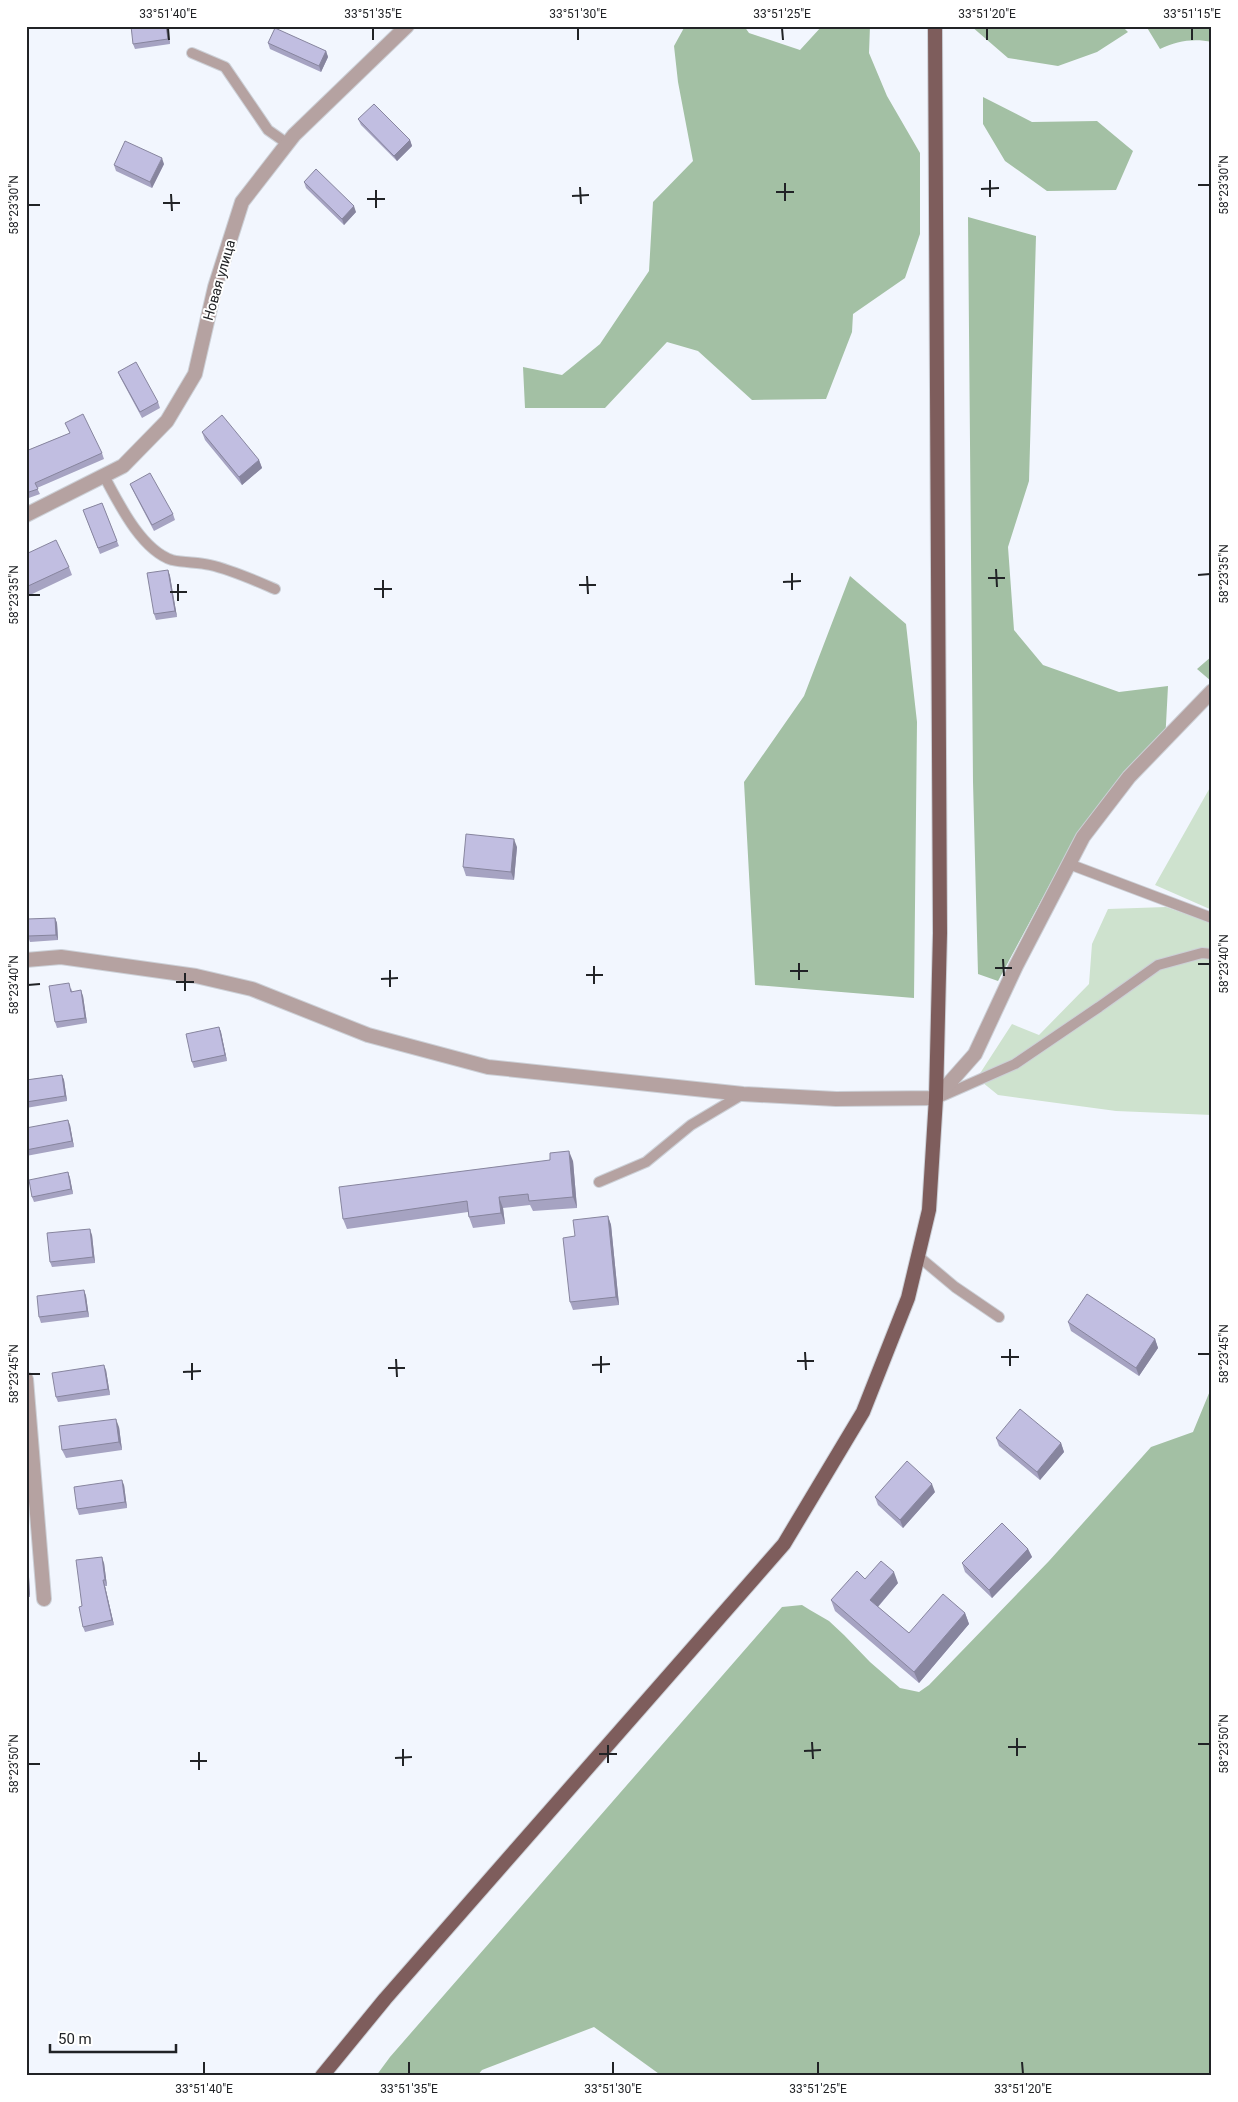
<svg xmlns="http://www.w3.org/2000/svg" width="1238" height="2102" viewBox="0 0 1238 2102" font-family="Roboto,sans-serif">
  <rect width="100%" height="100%" fill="#f2f6fe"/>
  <path fill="#cee2ce" d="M1212 784V910L1155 885Z
    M1166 907 1212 923V1115L1116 1111 998 1095 977 1078 1012 1024 1039 1035 1089 984 1092 944 1108 909Z"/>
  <path fill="#a3c0a4" d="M685 26H744L749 33 800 50 822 26H870L869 53 887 96 920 153V234L905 278 853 314 852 332 826 399 752 400 698 351 667 342 605 408H525L523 367 562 375 600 344 649 271 653 202 693 161 678 82 674 46Z
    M971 26H1122L1128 32 1097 52 1058 66 1008 58Z
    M1146 26H1212V42C1193 38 1177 41 1160 49Z
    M983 97 1032 122 1097 121 1133 151 1116 190 1047 191 1005 161 983 124Z
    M968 217 1036 236 1029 481 1008 547 1014 630 1043 665 1119 692 1168 686 1165 743 1057 871 998 981 978 974 973 782Z
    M850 576 906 624 917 722 914 998 755 985 744 782 804 696Z
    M1212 656V680L1211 681 1197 669Z
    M1212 1386V2076H662L594 2027 482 2070 477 2076H376L390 2057 782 1607 802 1605 810 1610 829 1621 844 1635 870 1662 900 1688 919 1692 929 1685 1049 1561 1151 1447 1193 1432Z"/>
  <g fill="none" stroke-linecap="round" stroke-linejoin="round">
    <g stroke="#ccd0d7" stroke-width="12">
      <path id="service" d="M192 53 225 67 268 130 288 144
        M104 476C118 502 141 550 172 560 185 563 198 562 210 565 232 570 254 580 275 589
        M1069 864 1212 918
        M940 1097 1015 1064 1099 1007 1158 965 1202 953 1212 954
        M599 1182 646 1162 691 1125 743 1094
        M918 1256 955 1287 999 1317"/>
    </g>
    <g stroke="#ccd0d7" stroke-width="16">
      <path id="minor" d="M26 515 123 466 167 421 195 374 215 287 242 202 294 135 407 26
        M26 960 61 957 196 976 252 989 368 1035 488 1067 743 1094 836 1099 936 1098 975 1054 1016 966 1083 837 1129 777 1212 691
        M26 1379 44 1599"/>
    </g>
    <g stroke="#ccd0d7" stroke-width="16">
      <path id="primary" d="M322 2076 385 1999 784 1544 863 1412 908 1298 929 1210 936 1098 940 933 935 26"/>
    </g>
    <use href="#service" stroke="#b5a2a1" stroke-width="10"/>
    <use href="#minor" stroke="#b5a2a1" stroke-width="14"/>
    <use href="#primary" stroke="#7e5d5c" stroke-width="14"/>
  </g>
  <path fill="#a6a3c2" d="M167 26 170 44 135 49 133 44Z
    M268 43 326 51 328 57 321 72 270 49Z
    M358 119 410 140 412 146 397 161 361 125Z
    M164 164 152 188 116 171 114 165Z
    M304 182 356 212 344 225 306 188Z
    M118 372 158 402 160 408 142 418 120 377Z
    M65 423 102 453 104 459 37 488 40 494 26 499V451L70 433Z
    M202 432 259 460 262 468 242 485 205 440Z
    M130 484 173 514 175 520 154 531 132 489Z
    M102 503 119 546 100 554 83 510Z
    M26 554 69 567 72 575 28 596 26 592Z
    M168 570 170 576 177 617 156 620 154 614Z
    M517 847 514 880 466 876 463 867Z
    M55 918 57 923 58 940 30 942 28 936Z
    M71 988 72 991 83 996 87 1023 57 1028 55 1022Z
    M219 1027 221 1032 227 1061 194 1068 192 1062Z
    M62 1075 64 1080 67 1101 26 1108V1080Z
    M70 1125 74 1147 26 1156V1128Z
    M573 1161 577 1208 533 1211 530 1205 503 1208 505 1224 473 1228 469 1217 468 1212 347 1229 343 1219Z
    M68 1172 70 1178 73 1194 34 1202 32 1197Z
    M608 1216 611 1225 619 1305 573 1310 570 1302 575 1236Z
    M92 1235 95 1263 52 1267 50 1262Z
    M84 1290 86 1296 89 1317 41 1323 39 1317Z
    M1068 1322 1155 1339 1158 1348 1139 1376 1071 1331Z
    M106 1370 110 1395 58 1402 56 1397Z
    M119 1427 122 1450 66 1458 62 1450Z
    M996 1438 1061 1443 1064 1452 1040 1480 999 1446Z
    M124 1485 127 1508 79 1515 77 1509Z
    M935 1492 903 1528 878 1505 875 1497Z
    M1028 1549 1032 1557 992 1598 965 1572 962 1563Z
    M104 1563 107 1586H105L114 1625 85 1632 83 1627 82 1606Z
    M26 1572 29 1577 30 1597H26Z
    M865 1579 898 1583 878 1607 909 1633 965 1613 969 1624 919 1683 835 1611 831 1600Z"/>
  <path fill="#87859e" d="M166 26H167L170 44 168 39Z
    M326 51 328 57 321 72 319 66Z
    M410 140 412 146 397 161 394 156Z
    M162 158 164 164 152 188 150 182Z
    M354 206 356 212 344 225 342 219Z
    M259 460 262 468 242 485 239 477Z
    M168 570 170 576 177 617 175 611Z
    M514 839 517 847 514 880 511 872Z
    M55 918 57 923 58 940 56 935Z
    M81 990 83 996 87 1023 85 1018Z
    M219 1027 221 1032 227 1061 225 1055Z
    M62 1075 64 1080 67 1101 65 1096Z
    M68 1120 70 1125 74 1147 72 1141Z
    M569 1151 573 1161 577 1208 573 1197Z
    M68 1172 70 1178 73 1194 71 1189Z
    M499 1197 503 1208 505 1224 501 1213Z
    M608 1216 611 1225 619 1305 616 1297Z
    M90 1229 92 1235 95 1263 93 1257Z
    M84 1290 86 1296 89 1317 87 1311Z
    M1155 1339 1158 1348 1139 1376 1136 1368Z
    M104 1365 106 1370 110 1395 108 1389Z
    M116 1419 119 1427 122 1450 119 1442Z
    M1061 1443 1064 1452 1040 1480 1037 1472Z
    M122 1480 124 1485 127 1508 125 1502Z
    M932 1484 935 1492 903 1528 900 1520Z
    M1028 1549 1032 1557 992 1598 989 1590Z
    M102 1557 104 1563 107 1586 105 1580Z
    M27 1572 29 1577 30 1597 28 1591Z
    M894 1572 898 1583 874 1611 870 1600Z
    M103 1580 105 1586 114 1625 112 1620Z
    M965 1613 969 1624 919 1683 914 1672Z"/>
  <path fill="#c1bee1" stroke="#87859e" d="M131 26H166L168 39 133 44Z
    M275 28 326 51 319 66 268 43Z
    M374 104 410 140 394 156 358 119Z
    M125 141 162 158 150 182 114 165Z
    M316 169 354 206 342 219 304 182Z
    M136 362 158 402 140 412 118 372Z
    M83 414 102 453 35 483 38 489 26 493V451L70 433 65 423Z
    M222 415 259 460 239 477 202 432Z
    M150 473 173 514 152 525 130 484Z
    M102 503 117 541 98 548 83 510Z
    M56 540 69 567 26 587V554Z
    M168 570 175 611 154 614 147 573Z
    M466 834 514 839 511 872 463 867Z
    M55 918 56 935 28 936 27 919Z
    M69 983 71 992 81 990 85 1018 55 1022 49 986Z
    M219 1027 225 1055 192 1062 186 1034Z
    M62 1075 65 1096 26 1102V1080Z
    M68 1120 72 1141 26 1150V1128Z
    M569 1151 573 1197 529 1201 528 1194 499 1197 501 1213 469 1217 467 1201 343 1219 339 1187 550 1160V1153Z
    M68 1172 71 1189 32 1197 29 1180Z
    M608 1216 616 1297 570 1302 563 1238 575 1236 573 1220Z
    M90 1229 93 1257 50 1262 47 1233Z
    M84 1290 87 1311 39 1317 37 1296Z
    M1087 1294 1155 1339 1136 1368 1068 1322Z
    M104 1365 108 1389 56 1397 52 1373Z
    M1020 1409 1061 1443 1037 1472 996 1438Z
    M116 1419 119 1442 62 1450 59 1426Z
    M907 1461 932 1484 900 1520 875 1497Z
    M122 1480 125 1502 77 1509 74 1487Z
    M1002 1523 1028 1549 989 1590 962 1563Z
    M102 1557 105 1580H103L112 1620 83 1627 79 1607 82 1606 76 1560Z
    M881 1561 894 1572 870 1600 909 1633 943 1594 965 1613 914 1672 831 1600 857 1571 865 1579Z
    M26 1572 28 1591H26Z"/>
  <path fill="none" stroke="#212326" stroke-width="2" d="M168 28 169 40M373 28V40M578 28V40M782 28 783 40M987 28V40M1192 28V40M990 180V197M785 183V201M1198 185H1210M580 187 581 204M981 189 999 188M376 190V208M776 192H794M171 194 172 211M572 196 589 195M367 199H385M163 203H180M28 205H40M996 569 997 587M792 573V590M1198 575 1210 574M587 576 588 594M988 578H1005M383 580V598M783 582 801 581M178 584V601M579 585H596M374 589H392M170 592H187M28 595H40M1003 959 1004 976M799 963V980M1198 964H1210M594 966V984M995 968H1012M390 970V987M790 971H808M185 973V991M586 975H603M381 979 398 978M176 982H194M28 985 40 984M1010 1349V1366M805 1352 806 1370M1198 1354H1210M601 1356V1373M1001 1357H1019M396 1359 397 1377M797 1361H814M192 1363V1380M592 1365 610 1364M388 1368H405M183 1372 201 1371M28 1374H40M1017 1738V1756M812 1742 813 1759M1198 1744H1210M608 1745V1763M1008 1747H1026M403 1749V1766M804 1751 821 1750M199 1752V1770M599 1754H617M395 1758 412 1757M190 1761H207M28 1764H40M204 2062V2074M409 2062V2074M613 2062V2074M818 2062V2074M1022 2062 1023 2074"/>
  <g text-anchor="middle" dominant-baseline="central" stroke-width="4" stroke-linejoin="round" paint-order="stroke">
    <g font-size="14" fill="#212326" stroke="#fff">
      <text transform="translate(219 280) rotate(-74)">Новая улица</text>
    </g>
  </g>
  <rect width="1238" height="2102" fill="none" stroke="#ffffff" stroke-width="55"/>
  <path d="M50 2044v8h126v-8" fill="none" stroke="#212326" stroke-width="2.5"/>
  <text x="58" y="2044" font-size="15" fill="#212326" stroke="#ffffff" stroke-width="4" paint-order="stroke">50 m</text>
  <rect x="28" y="28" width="1182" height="2046" fill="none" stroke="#212326" stroke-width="2"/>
  <g font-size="12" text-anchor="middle" fill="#212326">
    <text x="168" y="18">33°51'40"E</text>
    <text x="373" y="18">33°51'35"E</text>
    <text x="578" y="18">33°51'30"E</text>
    <text x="782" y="18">33°51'25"E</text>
    <text x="987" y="18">33°51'20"E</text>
    <text x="1192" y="18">33°51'15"E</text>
    <text transform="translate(1224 185) rotate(-90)" y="4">58°23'30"N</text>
    <text transform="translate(14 205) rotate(-90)" y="4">58°23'30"N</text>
    <text transform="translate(1224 574) rotate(-90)" y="4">58°23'35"N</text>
    <text transform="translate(14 595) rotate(-90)" y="4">58°23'35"N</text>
    <text transform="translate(1224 964) rotate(-90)" y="4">58°23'40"N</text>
    <text transform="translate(14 985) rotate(-90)" y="4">58°23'40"N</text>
    <text transform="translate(1224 1354) rotate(-90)" y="4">58°23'45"N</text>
    <text transform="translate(14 1374) rotate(-90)" y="4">58°23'45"N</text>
    <text transform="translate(1224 1744) rotate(-90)" y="4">58°23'50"N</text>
    <text transform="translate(14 1764) rotate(-90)" y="4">58°23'50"N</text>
    <text x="204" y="2093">33°51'40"E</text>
    <text x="409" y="2093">33°51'35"E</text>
    <text x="613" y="2093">33°51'30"E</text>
    <text x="818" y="2093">33°51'25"E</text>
    <text x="1023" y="2093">33°51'20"E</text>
  </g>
</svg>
